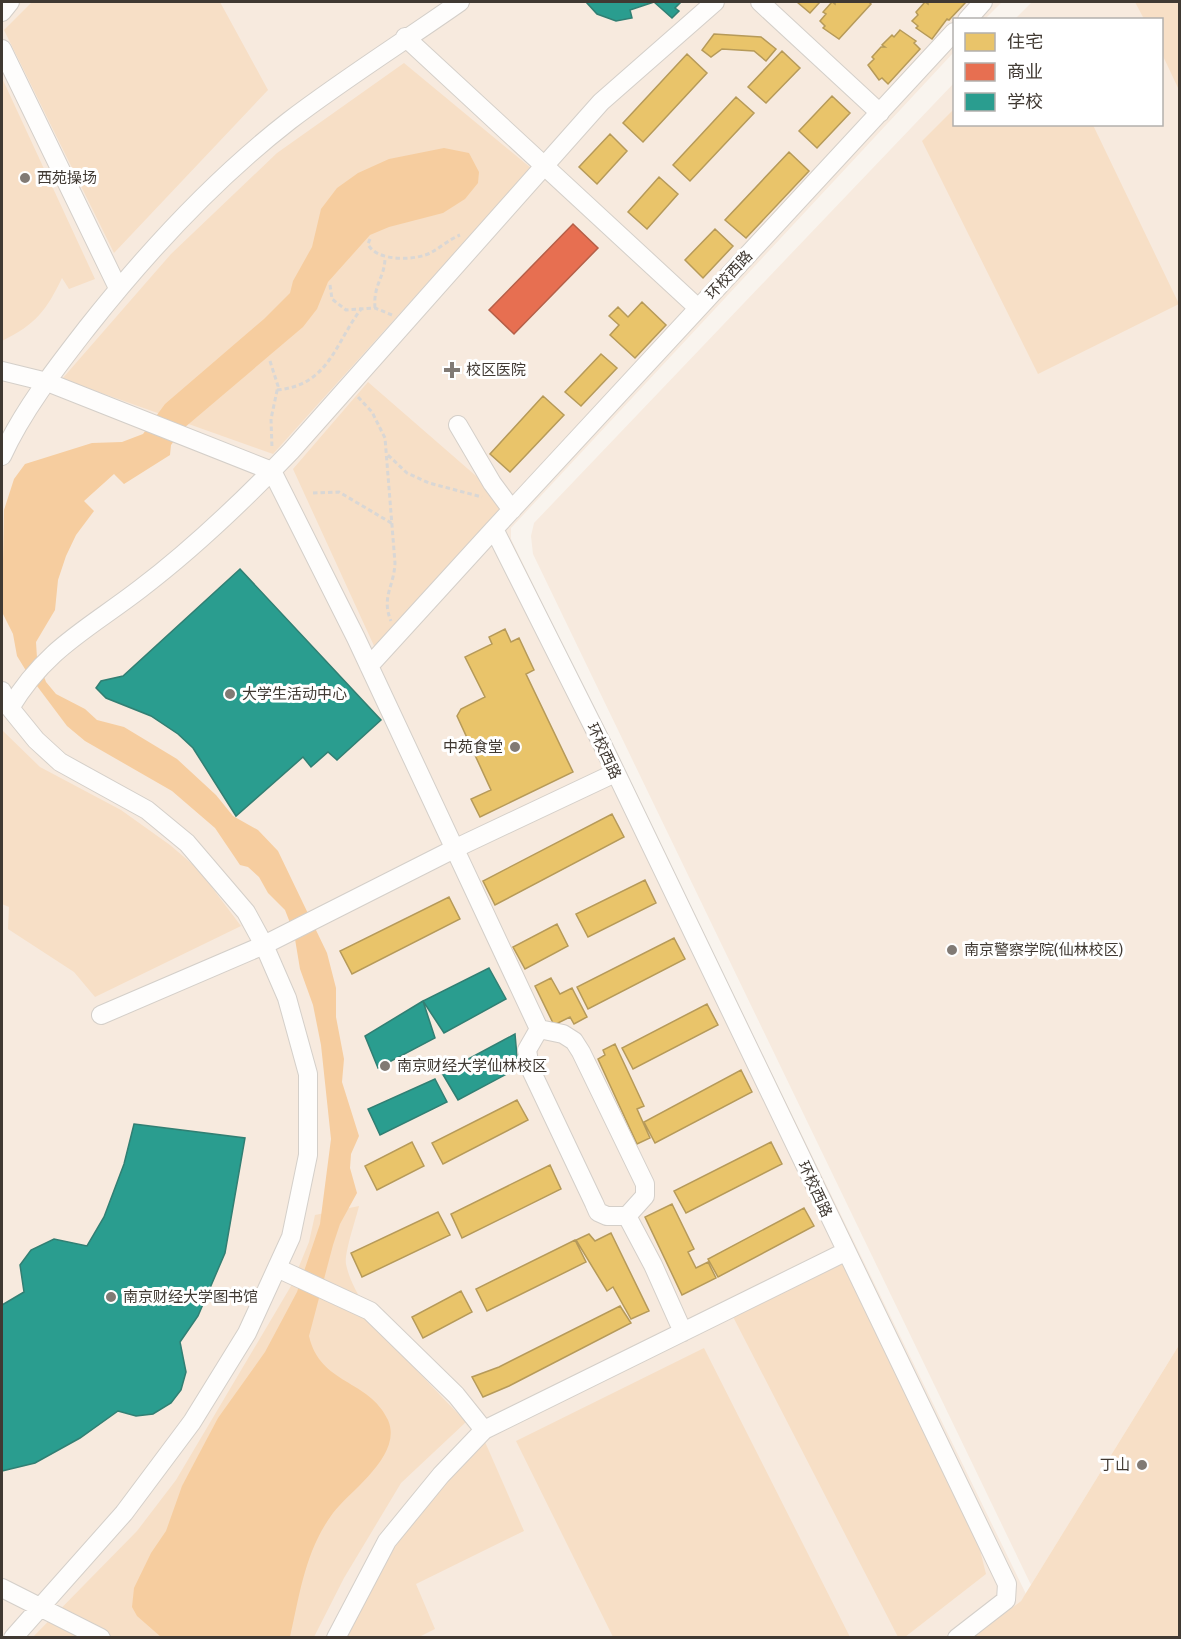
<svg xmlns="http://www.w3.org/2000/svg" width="1181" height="1639" viewBox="0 0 1181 1639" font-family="'Fira Sans Condensed','Noto Sans SC',sans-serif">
  <rect width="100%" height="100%" fill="#f9f4ee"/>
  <path fill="#f7eade" d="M2 2H1002L985 19 954 20V52L511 528V539L1026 1594 1021 1601 973 1638H2Z
    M1032 2H1179V1345L1031 1585 533 554 531 536 534 523 954 83V124H1162V20L1015 19Z"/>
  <path fill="#f7dfc6" d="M32 2H220L268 90 114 253 4 30Z
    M1135 2H1179V90L1162 54V20L1144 19Z
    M404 63 531 168 273 454 62 379 171 254 277 153Z
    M2 78 95 279 69 289 62 278C46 311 36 324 2 341Z
    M954 109V124L1093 125 1179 304 1038 374 922 141Z
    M368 382 506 502 375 648 293 469Z
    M2 730 40 767 121 810 170 845 198 869 241 926 95 997 74 972 8 929 9 907 2 904Z
    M359 1206C356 1219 344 1253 346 1264 356 1314 431 1384 466 1422L401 1483 344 1578 314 1637 32 1638 137 1531 176 1480 291 1286 309 1242 315 1215Z
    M837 1253 979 1546 986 1574 905 1637H898L728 1307Z
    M1179 1345V1637H973L1021 1601Z
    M704 1348 850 1637H613L516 1441Z
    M482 1435 524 1531 416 1584 435 1629 419 1637 337 1638 381 1552Z"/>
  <path fill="#f6cd9f" d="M444 148 469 153 479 172 478 183 465 199 443 213 389 227 370 235 328 282 317 309 303 327 184 428 171 445 170 455 124 484 114 474 84 501 94 511 76 535 66 556 58 580 55 610 36 642 37 658 46 682 56 694 85 709 97 720 124 727 177 759 216 795 233 816 258 830 278 851 327 953 336 988V1017L344 1059 342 1082 359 1136 351 1154 350 1168 357 1193 340 1224 333 1245 309 1336C320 1385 369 1379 388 1420 403 1455 352 1489 333 1513 305 1551 300 1593 290 1637H161L137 1616 132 1607 134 1588 151 1553 166 1531 182 1486 218 1418 265 1352 297 1292 320 1224 331 1139 321 1045 313 1005 300 969 294 933 285 910 268 893 259 877 248 867 240 865 215 828 172 791 85 741 67 726 28 674 17 656 13 634 2 612 4 510 14 479 25 464 92 443 122 442 143 434 165 404 264 319 290 293 293 281 312 247 321 209 337 188 358 173 389 159Z"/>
  <path fill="#e9c46a" stroke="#b69a59" stroke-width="1.5" d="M797 2H820L810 13Z
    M832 2 835 4V2H869L871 4 839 39 823 28 825 26 820 21 826 14 823 12Z
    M925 2 928 4V2H966L949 20 947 19 932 39 916 28 918 26 912 21 918 15 916 12Z
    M900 30 916 41 914 43 920 49 888 84 882 78 879 80 868 65 874 59 872 57 881 47H885L882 45 892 35 894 37Z
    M714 34 761 37 776 49 766 61 754 51 722 49 711 57 702 50Z
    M782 51 800 68 766 103 748 87Z
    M687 54 707 73 643 142 623 123Z
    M832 96 850 113 817 148 799 131Z
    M736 97 754 113 690 181 673 165Z
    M610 134 627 151 597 184 579 167Z
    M789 152 809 171 746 238 725 220Z
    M659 177 678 194 647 229 628 212Z
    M715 229 733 246 703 278 685 260Z
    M642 302 666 325 635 358 610 335 619 325 609 316 618 307 628 317Z
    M601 354 617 368 581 406 565 392Z
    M543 396 564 415 510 472 490 454Z
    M505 629 511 642 519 638 534 670 526 674 573 772 480 817 471 799 491 790 457 716 461 709 485 697 465 657 492 644 489 637Z
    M612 814 624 837 495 905 483 881Z
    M645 880 656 903 588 937 576 914Z
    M449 897 460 919 352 974 340 951Z
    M557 924 568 946 525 969 513 947Z
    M674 938 685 959 588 1009 577 987Z
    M551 978 560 994 572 988 587 1017 574 1024 570 1017 554 1025 535 986Z
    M707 1004 718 1025 633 1069 622 1048Z
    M615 1044 644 1106 637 1109 650 1138 637 1144 598 1059 605 1055 603 1050Z
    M741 1070 752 1092 655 1143 644 1122Z
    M517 1100 528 1120 443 1164 432 1143Z
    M412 1142 424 1166 377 1190 365 1166Z
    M771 1142 782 1164 686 1213 674 1191Z
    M550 1165 561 1189 462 1238 451 1214Z
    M672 1204 694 1249 688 1252 696 1268 708 1262 716 1278 682 1295 645 1217Z
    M804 1208 814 1226 718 1277 708 1259Z
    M438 1212 450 1235 362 1277 351 1253Z
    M611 1233 649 1311 631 1319 613 1287 607 1291 576 1240 589 1234 595 1241Z
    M575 1240 586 1262 487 1311 476 1289Z
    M461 1291 472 1312 423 1338 412 1317Z
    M620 1306 631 1323 509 1386 483 1397 472 1377 499 1367Z"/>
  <path fill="#e76f51" stroke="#b55f48" stroke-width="1.5" d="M573 224 598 248 514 334 489 310Z"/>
  <path fill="#2a9d8f" stroke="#317f73" stroke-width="1.5" d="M586 2H681L675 8 679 11 672 18 654 2 630 10 632 18 616 21 597 14Z
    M240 569 381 720 337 760 328 752 311 767 303 757 236 816 193 748 178 734 151 716 106 698 96 688 101 681 123 676Z
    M489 968 506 999 444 1033 423 1001Z
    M423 1001 435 1038 378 1068 365 1036Z
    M515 1034 518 1068 458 1100 442 1073Z
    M435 1079 447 1102 380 1135 368 1109Z
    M134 1124 245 1138 225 1253 198 1316 180 1342 186 1372 181 1390 171 1403 153 1414 136 1416 118 1411 80 1438 35 1463 2 1471V1305L24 1292 20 1265 31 1250 54 1239 87 1246 104 1217 124 1164Z"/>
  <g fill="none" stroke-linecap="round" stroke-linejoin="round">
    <g stroke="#d4cfc9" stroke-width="20">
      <path id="minor" d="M760 2 880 113
        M2 12 10 2
        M967 20 983 2
        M954 32 494 529 603 746 1007 1584 1006 1600 957 1638
        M405 37 698 308
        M2 49 118 288
        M2 371 47 382 272 471 356 638 539 1029 527 1050 530 1068 594 1203 598 1212 607 1216H627L653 1265 683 1332
        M458 425 492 483 512 510
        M2 456C23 410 56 368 87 328 147 252 212 181 289 121 344 79 403 42 460 2
        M369 666 494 529
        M2 691 10 708 36 740 60 762 147 810 187 843 246 912 264 945 287 998 308 1074V1155L291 1237 247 1333 192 1422 124 1513 13 1638
        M10 708C45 649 88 629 140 589 194 548 244 500 291 451L601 102 715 2
        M101 1015 264 945 454 849 615 773
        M539 1029 563 1034 574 1041 581 1052 645 1184V1196L627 1216
        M277 1268 370 1311 456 1395 484 1430
        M2 1588 101 1638
        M336 1638 387 1541 441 1475 484 1430 845 1252"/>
    </g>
    <path stroke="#d9d7d5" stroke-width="3" stroke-dasharray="4.5 3" stroke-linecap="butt" d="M370 239 368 244C376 262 417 261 432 252 441 247 450 239 460 235
      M330 285 332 299 346 310 375 308 392 315
      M375 308C373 284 385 278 385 257
      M270 361 278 386 271 419 272 448
      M277 390C330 385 335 342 362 308
      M358 397 372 412 385 438 395 563C394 587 381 597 391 621
      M388 455 407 473 429 483 482 497
      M313 493 339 492 393 524"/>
    <use href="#minor" stroke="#fefdfc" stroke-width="18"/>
  </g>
  <g fill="#817a74" stroke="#fff" stroke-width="2">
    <circle cx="25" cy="178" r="6"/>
    <path d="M449 361h6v6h6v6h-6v6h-6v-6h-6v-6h6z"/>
    <circle cx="230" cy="694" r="6"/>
    <circle cx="515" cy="747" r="6"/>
    <circle cx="952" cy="950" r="6"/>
    <circle cx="385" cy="1066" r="6"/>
    <circle cx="111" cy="1297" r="6"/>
    <circle cx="1142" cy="1465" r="6"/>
  </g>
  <g text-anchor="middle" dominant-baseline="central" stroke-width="6" stroke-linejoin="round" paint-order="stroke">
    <g font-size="15" fill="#403932" stroke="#fff" text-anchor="start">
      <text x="37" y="178">西苑操场</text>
      <text x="466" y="370">校区医院</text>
      <text x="242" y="694">大学生活动中心</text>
      <text x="503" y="747" text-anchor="end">中苑食堂</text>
      <text x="964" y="950">南京警察学院(仙林校区)</text>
      <text x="397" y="1066">南京财经大学仙林校区</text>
      <text x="123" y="1297">南京财经大学图书馆</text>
      <text x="1130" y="1465" text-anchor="end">丁山</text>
    </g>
    <g font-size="15" fill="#403932" stroke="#fff">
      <text transform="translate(729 275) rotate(-47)">环校西路</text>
      <text transform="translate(604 751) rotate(65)">环校西路</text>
      <text transform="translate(815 1189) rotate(65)">环校西路</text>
    </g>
  </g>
  <rect width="1181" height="1639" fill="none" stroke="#403932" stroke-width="6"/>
  <rect x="953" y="18" width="210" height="108" fill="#ffffff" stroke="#b3b0ad" stroke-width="1.5"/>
  <rect x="965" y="33" width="30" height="18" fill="#e9c46a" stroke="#b3b0ad" stroke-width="1.5"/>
  <text x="1007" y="48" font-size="18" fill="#403932">住宅</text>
  <rect x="965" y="63" width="30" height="18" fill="#e76f51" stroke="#b3b0ad" stroke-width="1.5"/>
  <text x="1007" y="78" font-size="18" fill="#403932">商业</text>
  <rect x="965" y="93" width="30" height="18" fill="#2a9d8f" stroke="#b3b0ad" stroke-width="1.5"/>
  <text x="1007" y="108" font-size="18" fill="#403932">学校</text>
</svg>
